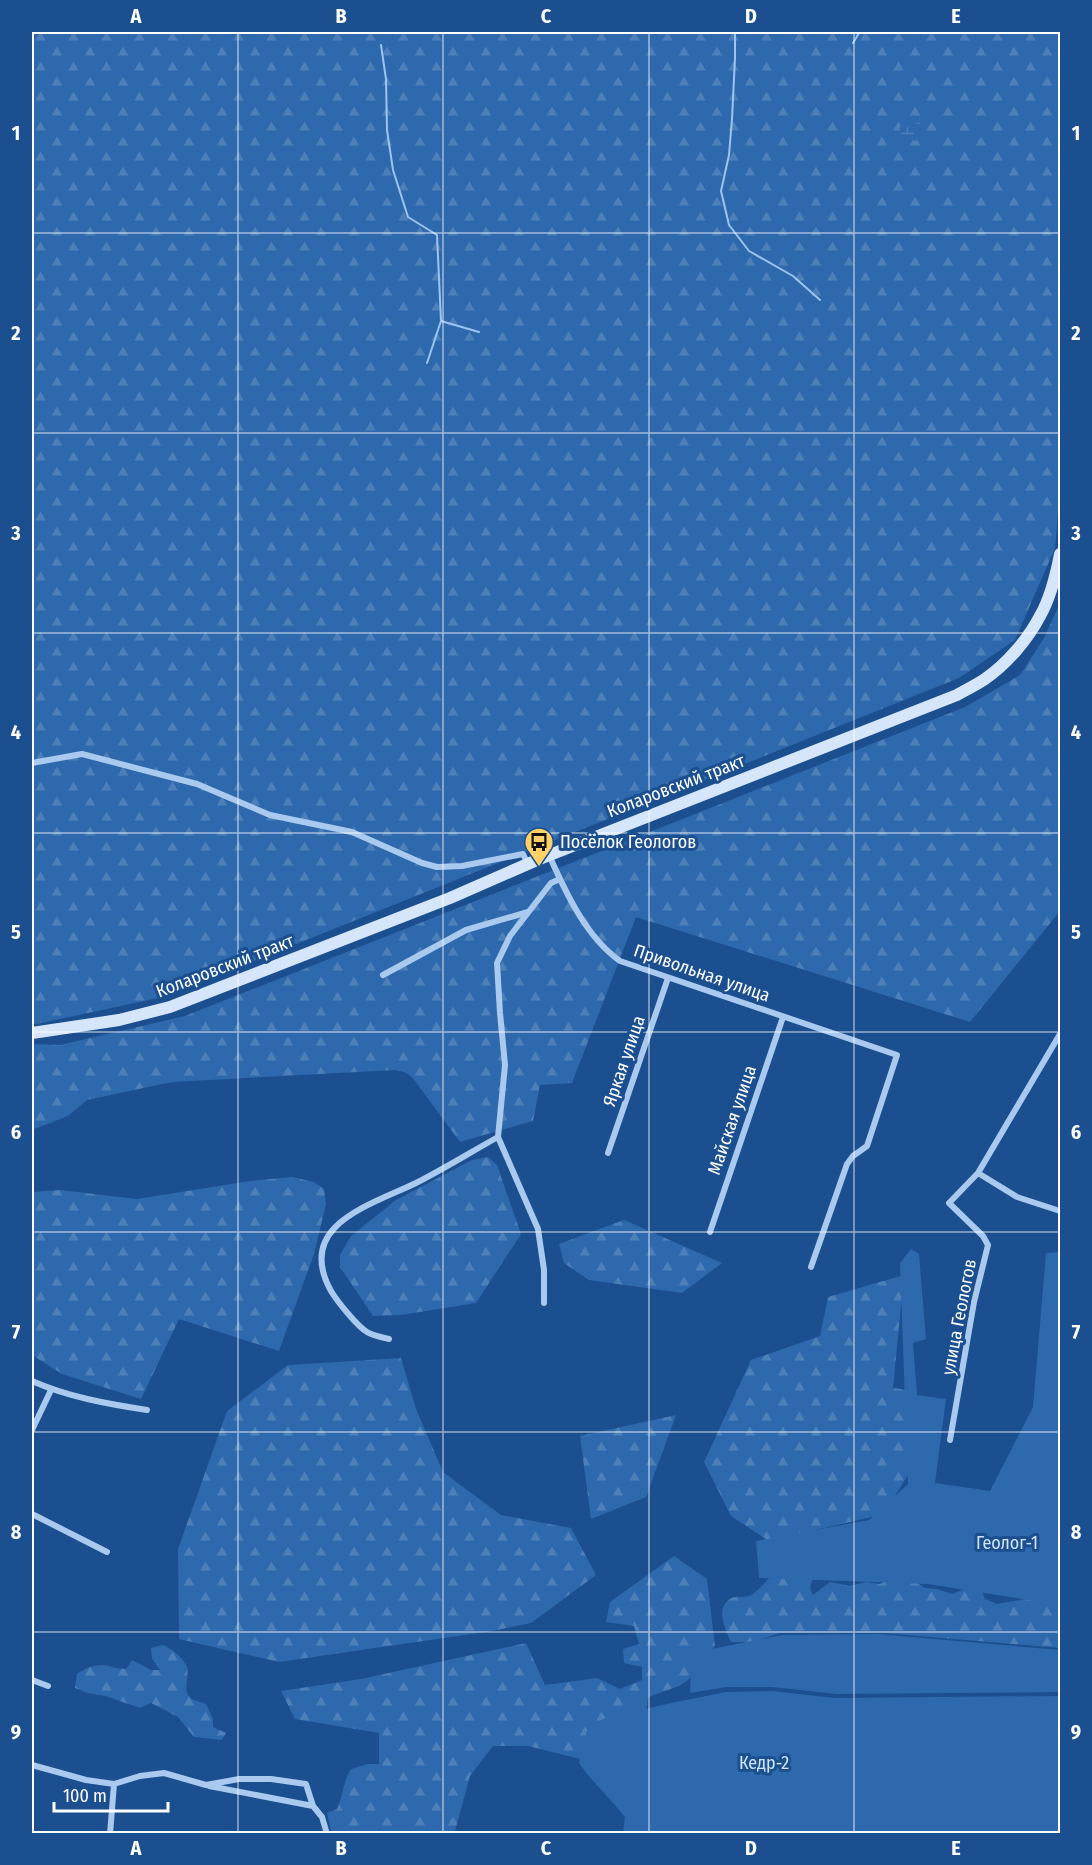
<svg xmlns="http://www.w3.org/2000/svg" width="1092" height="1865" viewBox="0 0 1092 1865" font-family="'Fira Sans Condensed',sans-serif">
  <defs>
    <pattern id="forest-firs" width="22" height="20" patternUnits="userSpaceOnUse" patternTransform="scale(1.5)"><rect width="22" height="20" fill="#2e69ad"/><path d="M5 1l3.5 6h-7zM16 11l3.5 6h-7z" fill="#4d80b9"/></pattern>
    <pattern id="wetland-marsh" width="20" height="14" patternUnits="userSpaceOnUse" patternTransform="scale(1.5)"><rect width="20" height="14" fill="#2e69ad"/><path d="M1 5h8M5 5V1M11 12h8M15 12V8" fill="none" stroke="#4d80b9"/></pattern>
  </defs>
  <rect width="100%" height="100%" fill="#1b4f8f"/>
  <path fill="url(#forest-firs)" d="M32 32H1060V489L1055 548 1015 640 959 678 167 996 32 1025Z
    M1060 603V911L970 1022 636 917 572 1083 540 1085 533 1121 460 1142 412 1077 404 1072 395 1070 172 1082 87 1100 68 1116 32 1130V1044L60 1045 185 1016 965 707 1020 675 1044 638Z
    M488 1157 497 1165 521 1234 476 1303 401 1315 373 1316 340 1267V1255L351 1236 396 1200 472 1160Z
    M292 1177 314 1182 324 1189 326 1204 314 1254 279 1351 179 1319 141 1399 62 1374 32 1355V1192L60 1190 137 1199 250 1181Z
    M624 1220 722 1263 682 1293 589 1280 564 1263 559 1244Z
    M904 1275 893 1388 915 1391 917 1460 884 1514 769 1541 731 1516 704 1462 751 1360 820 1336 828 1297Z
    M401 1358 416 1409 443 1472 501 1515 571 1528 596 1575 531 1623 492 1631 279 1662 179 1639 178 1549 227 1411 288 1365Z
    M676 1415 646 1497 591 1519 580 1436Z
    M674 1556 707 1579 715 1646 698 1673 679 1686 648 1697 640 1756 593 1762 528 1746H493L470 1776 455 1831 452 1833 336 1834 331 1831 327 1813 337 1809C343 1796 343 1782 351 1769L368 1764H379V1733L295 1719 281 1691 361 1679 526 1643 545 1685 597 1678 620 1689 642 1680V1667L624 1663 623 1649 639 1644 634 1626 606 1622 610 1602Z
    M770 1577H813L810 1588 813 1595 830 1582 850 1586 866 1582 880 1584 893 1577 911 1579 925 1588 937 1589 952 1594 975 1585 982 1591 985 1599 997 1604 1060 1593V1648L884 1633H780L753 1642H731C725 1629 715 1608 730 1599 736 1595 743 1598 749 1596 756 1593 765 1583 770 1577Z
    M163 1645C172 1649 183 1657 187 1667 190 1677 181 1692 192 1699 196 1701 202 1702 206 1704L213 1719V1727L226 1733 222 1740 194 1737 178 1717 151 1703 140 1708 105 1696 87 1693 75 1688 77 1674C84 1669 92 1665 102 1665 111 1665 118 1671 127 1668L132 1660 151 1670H160L152 1659 151 1648Z"/>
  <path fill="url(#wetland-marsh)" d="M902 119 920 123 916 141 898 137Z"/>
  <path fill="#2e69ad" d="M911 1249 919 1254 926 1339 913 1343 917 1395 946 1399 935 1483 990 1491 1033 1407 1046 1253 1060 1252V1605L927 1584 759 1578 756 1541 869 1520 908 1484 900 1263Z
    M878 1634 1060 1650V1692L836 1694 772 1687H726L690 1693 692 1653 782 1635Z
    M772 1691 835 1698 1060 1696V1833H623L625 1817C610 1798 593 1783 579 1763L587 1730 603 1719 671 1703 726 1692Z"/>
  <g fill="none" stroke-linecap="round" stroke-linejoin="round">
    <path stroke="#9cc4f0" stroke-width="2" d="M735 32V58L732 119 729 155 721 191 729 225 749 251 793 276 820 300
      M853 43 859 33
      M381 45 386 79 387 130 393 170 408 217 437 235 441 321 479 332
      M427 363 441 321"/>
    <path stroke="#a9c9ee" stroke-width="6" d="M32 763 82 754 197 784 270 815 352 832 422 863 437 867 462 866 523 854 528 864
      M549 855C566 893 586 937 620 961L897 1055 867 1146 853 1156 847 1164 811 1267
      M383 975 466 930 528 912
      M608 1153 668 978
      M978 1173 1017 1197 1060 1211
      M710 1232 783 1017
      M544 1303V1270L538 1229 498 1137 505 1065 500 1013 497 963 510 936 551 883 560 879
      M389 1339C382 1337 373 1336 367 1332 357 1326 337 1301 331 1291 294 1224 372 1205 418 1182 445 1168 471 1152 498 1137
      M32 1381C68 1397 108 1404 147 1410
      M32 1430 51 1390
      M950 1440 974 1302 988 1245 983 1236 949 1203 978 1173 1060 1034
      M32 1514 107 1552
      M32 1680 48 1686
      M32 1765 86 1780 114 1784 140 1776 164 1773 206 1785 239 1779H271L306 1784 313 1806
      M209 1786 313 1806 322 1817 327 1834
      M110 1834 114 1784"/>
    <path stroke="#d6e6fa" stroke-width="12" d="M32 1033 119 1020 170 1007 450 898 537 860 957 695C966 690 976 685 985 679 1007 664 1028 639 1040 616 1051 597 1056 575 1060 554"/>
  </g>
  <path fill="none" stroke="#fff" stroke-width="1.5" stroke-opacity="0.55" d="M238 32V1834M443 32V1834M649 32V1834M854 32V1834M32 233H1060M32 433H1060M32 633H1060M32 833H1060M32 1032H1060M32 1232H1060M32 1432H1060M32 1632H1060"/>
  <defs>
    <g id="bus-pin" transform="scale(1.5)"><path d="M0 17L-7.5 6A9.5 9.5 0 1 1 7.5 6Z" fill="#ffd166" stroke="#1b4f8f"/><path d="M-5-6H5V4H4V6H2V4H-2V6H-4V4H-5ZM-3.5-4V0h7V-4ZM-3.5 1.2v1.5H-2V1.2ZM2 1.2v1.5H3.5V1.2Z" fill="#111"/></g>
  </defs>
  <g fill-rule="evenodd">
    <use href="#bus-pin" x="539" y="842"/>
  </g>
  <g text-anchor="middle" dominant-baseline="central" stroke-width="6" stroke-linejoin="round" paint-order="stroke">
    <g font-size="18" fill="#fff" stroke="#1b4f8f">
      <text transform="translate(676 786) rotate(-21)">Коларовский тракт</text>
      <text transform="translate(225 966) rotate(-21)">Коларовский тракт</text>
      <text transform="translate(702 973) rotate(19)">Привольная улица</text>
      <text transform="translate(624 1061) rotate(-71)">Яркая улица</text>
      <text transform="translate(732 1120) rotate(-71)">Майская улица</text>
      <text transform="translate(959 1317) rotate(-79)">улица Геологов</text>
    </g>
    <g font-size="18" fill="#fff" stroke="#1b4f8f" text-anchor="start">
      <text x="560" y="842">Посёлок Геологов</text>
    </g>
    <g font-size="18" fill="#cfe3fa" stroke="#1b4f8f">
      <text x="1007" y="1543">Геолог-1</text>
      <text x="764" y="1763">Кедр-2</text>
    </g>
  </g>
  <rect width="1092" height="1865" fill="none" stroke="#1b4f8f" stroke-width="66"/>
  <path d="M54 1802v9h114v-9" fill="none" stroke="#ffffff" stroke-width="3"/>
  <text x="63" y="1802" font-size="18" fill="#ffffff" stroke="#1b4f8f" stroke-width="4.5" paint-order="stroke">100 m</text>
  <rect x="33" y="33" width="1026" height="1799" fill="none" stroke="#fff" stroke-width="2"/>
  <g font-size="20" text-anchor="middle" font-weight="bold" fill="#fff">
    <text x="136" y="23">A</text>
    <text x="341" y="23">B</text>
    <text x="546" y="23">C</text>
    <text x="751" y="23">D</text>
    <text x="956" y="23">E</text>
    <text x="16" y="140">1</text>
    <text x="1076" y="140">1</text>
    <text x="16" y="340">2</text>
    <text x="1076" y="340">2</text>
    <text x="16" y="540">3</text>
    <text x="1076" y="540">3</text>
    <text x="16" y="739">4</text>
    <text x="1076" y="739">4</text>
    <text x="16" y="939">5</text>
    <text x="1076" y="939">5</text>
    <text x="16" y="1139">6</text>
    <text x="1076" y="1139">6</text>
    <text x="16" y="1339">7</text>
    <text x="1076" y="1339">7</text>
    <text x="16" y="1539">8</text>
    <text x="1076" y="1539">8</text>
    <text x="16" y="1739">9</text>
    <text x="1076" y="1739">9</text>
    <text x="136" y="1855">A</text>
    <text x="341" y="1855">B</text>
    <text x="546" y="1855">C</text>
    <text x="751" y="1855">D</text>
    <text x="956" y="1855">E</text>
  </g>
</svg>
